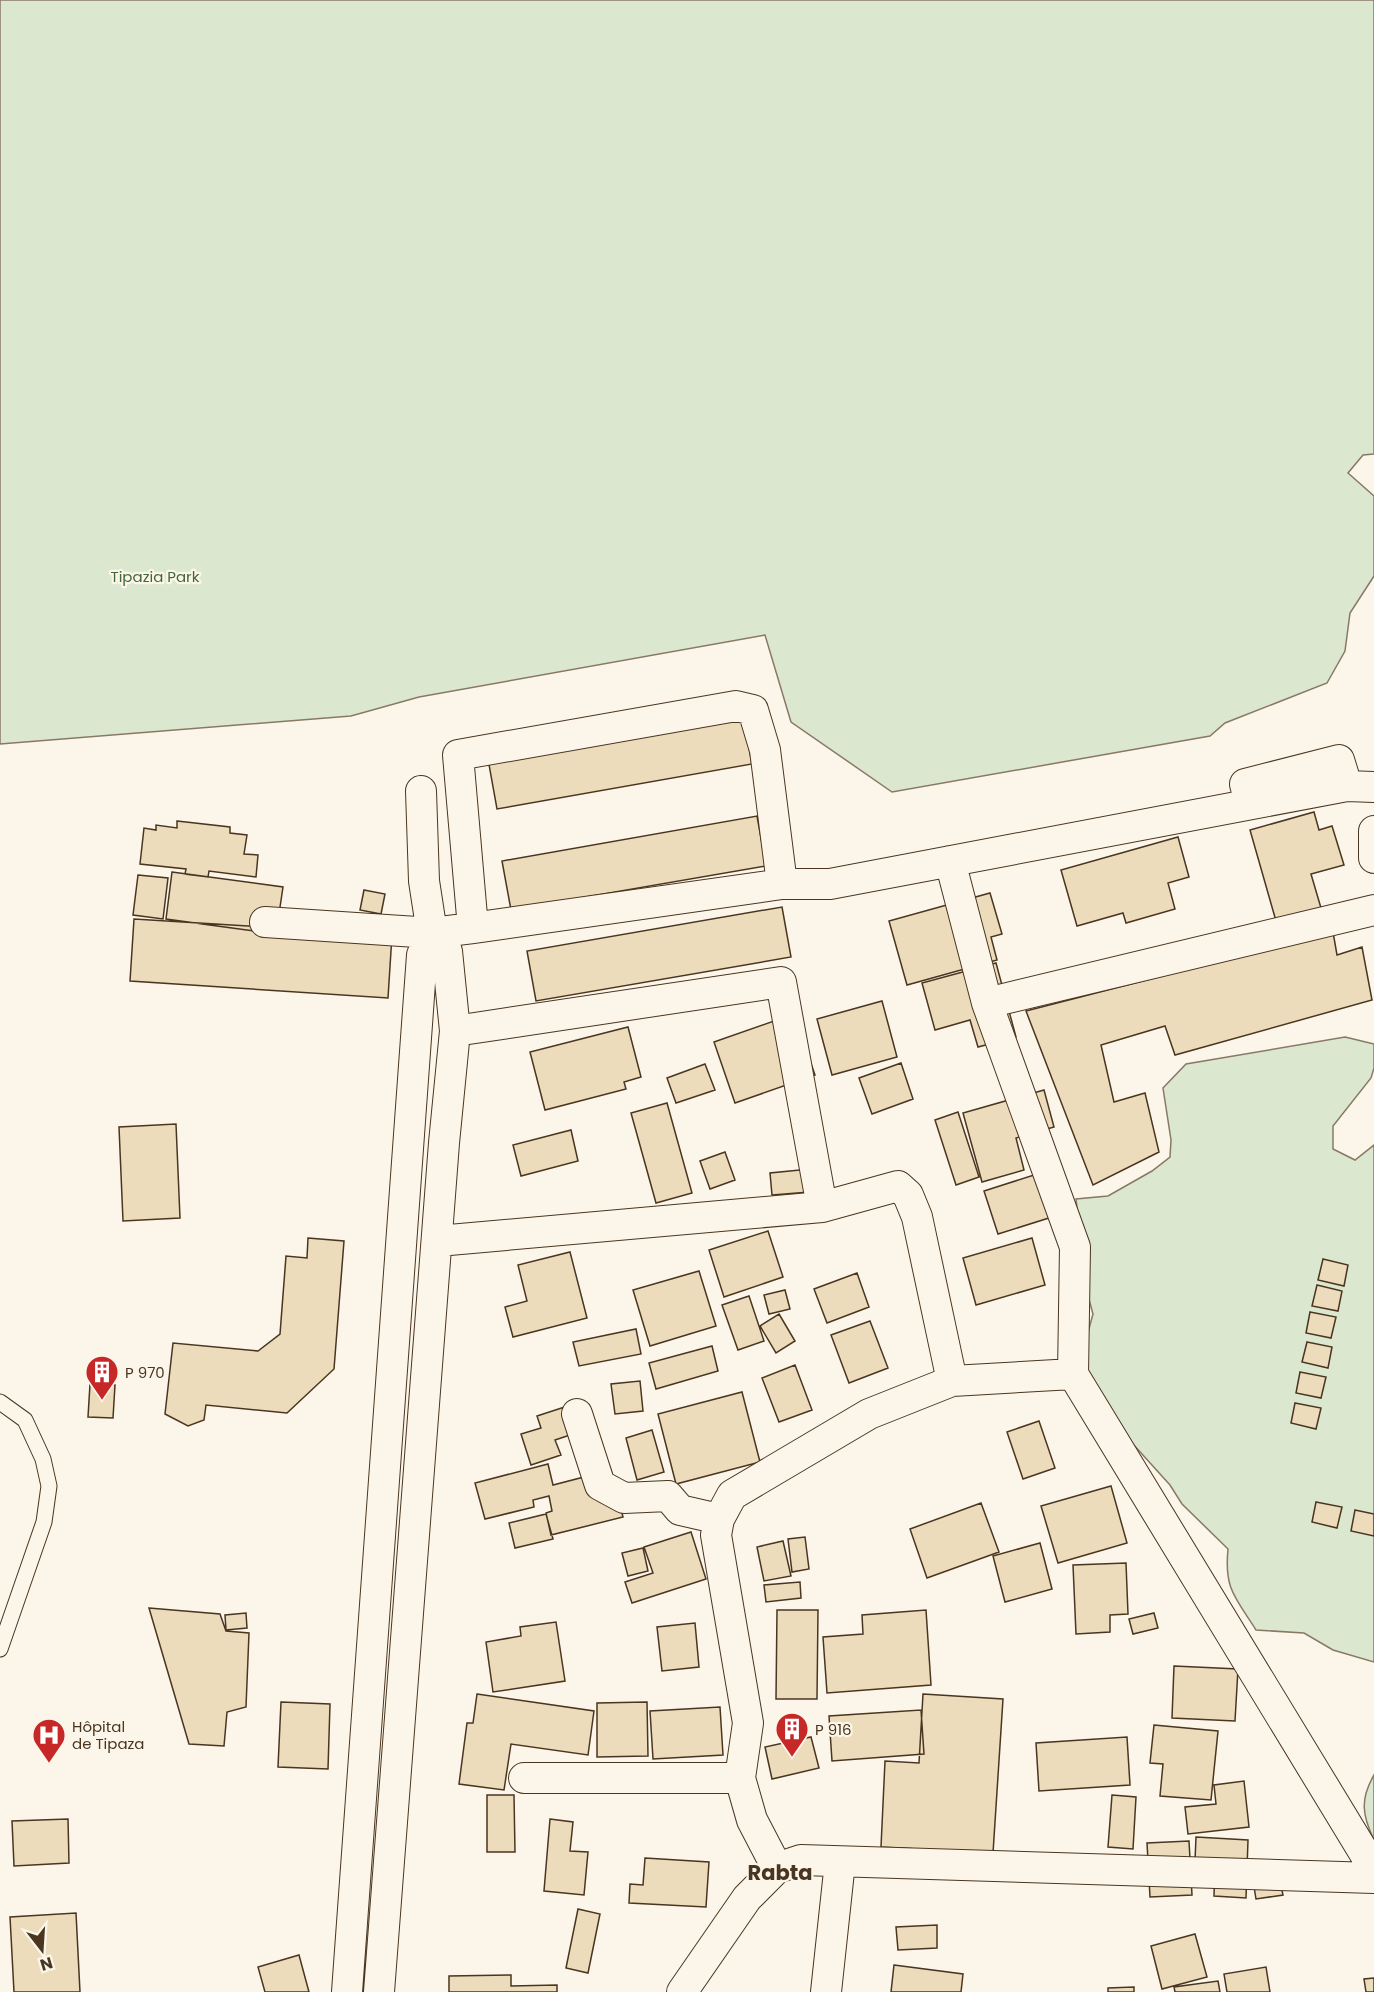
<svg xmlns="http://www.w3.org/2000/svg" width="1374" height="1992" viewBox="0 0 1374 1992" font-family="Poppins,sans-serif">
  <rect width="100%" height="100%" fill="#fbf6e9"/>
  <path fill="#dce7d0" stroke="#887966" stroke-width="1.5" d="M0 0H1374V454L1363 455 1348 473 1374 496V576L1350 613 1345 651 1327 683 1225 723 1210 736 892 792 791 722 765 635 419 697 351 716 0 744Z
    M1345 1037 1374 1044V1068L1371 1078 1333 1126V1149L1355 1160 1374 1145V1662L1333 1650 1304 1633 1256 1630C1235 1597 1224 1589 1228 1549L1182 1504 1170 1485 1123 1433 1086 1367 1085 1343 1093 1314 1087 1292 1076 1199 1108 1196 1152 1171 1170 1157 1171 1140 1163 1088 1186 1064Z
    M1374 1775V1840C1362 1815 1360 1799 1374 1775Z"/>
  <path fill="#ecdcbc" stroke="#4a3520" stroke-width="1.5" d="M743 715 752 764 497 809 488 759Z
    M1314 812 1319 830 1332 826 1344 865 1311 874 1321 908 1276 921 1250 830Z
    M757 816 766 866 511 910 502 861Z
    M177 821 230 827V833L247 835 244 854 258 855 256 877 209 871 208 877 185 874 186 869 140 864 144 828 156 830V825L177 828Z
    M1178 837 1189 877 1168 883 1175 909 1126 923 1123 913 1077 926 1061 870Z
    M172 872 283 887 276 934 166 919Z
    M138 875 168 878 163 919 133 915Z
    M364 890 385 894 381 914 360 910Z
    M990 893 1002 934 991 937 997 960 907 985 889 921Z
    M782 907 791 957 536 1001 527 951Z
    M134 919 392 935 388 998 130 981Z
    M1333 932 1337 955 1362 947 1372 1000 1175 1055 1165 1026 1101 1045 1114 1102 1145 1093 1159 1152 1093 1185 1026 1011Z
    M996 963 1016 1037 978 1047 970 1020 935 1030 922 983Z
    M882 1001 897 1057 832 1075 817 1019Z
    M794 1014 815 1075 735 1103 714 1042Z
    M628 1027 641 1077 624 1082 626 1089 545 1110 530 1052Z
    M901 1063 913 1099 872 1114 859 1078Z
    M705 1064 715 1090 676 1103 667 1078Z
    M1044 1090 1054 1127 1016 1138 1024 1170 982 1182 963 1113Z
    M667 1103 692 1193 656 1203 631 1113Z
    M958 1112 979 1177 956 1185 935 1120Z
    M176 1124 180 1218 123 1221 119 1127Z
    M571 1130 578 1161 521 1176 513 1145Z
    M725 1152 735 1180 710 1189 700 1161Z
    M820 1168 822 1191 772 1195 770 1173Z
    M1053 1169 1068 1212 998 1234 984 1191Z
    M768 1231 783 1277 724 1297 709 1250Z
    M308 1238 344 1241 334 1369 287 1413 206 1405 204 1420 188 1426 165 1414 173 1343 258 1351 280 1334 286 1256 307 1258Z
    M1032 1238 1045 1285 976 1305 963 1258Z
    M570 1252 587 1318 513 1337 505 1307 527 1301 518 1265Z
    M1323 1259 1348 1265 1344 1286 1318 1280Z
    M699 1271 716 1326 650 1346 633 1290Z
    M857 1273 869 1307 827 1323 814 1289Z
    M1317 1285 1342 1291 1338 1311 1312 1306Z
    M785 1290 790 1309 769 1314 764 1295Z
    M749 1296 764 1341 738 1350 722 1305Z
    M1310 1312 1336 1317 1331 1338 1306 1333Z
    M779 1314 795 1341 776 1353 760 1326Z
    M870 1321 888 1368 849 1383 831 1335Z
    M636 1329 641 1354 579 1366 573 1342Z
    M1307 1342 1332 1347 1328 1368 1302 1362Z
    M712 1346 718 1371 656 1389 649 1363Z
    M795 1365 812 1410 779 1422 762 1378Z
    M1300 1372 1326 1377 1321 1398 1296 1393Z
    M640 1381 643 1411 615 1414 611 1384Z
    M90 1384 115 1385 113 1418 88 1417Z
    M742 1392 760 1462 676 1484 658 1414Z
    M580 1402 588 1429 555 1440 561 1455 531 1465 521 1434 541 1428 537 1416Z
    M1295 1403 1321 1408 1316 1429 1291 1423Z
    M1039 1421 1055 1468 1023 1479 1007 1432Z
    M652 1430 664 1472 637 1480 626 1438Z
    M548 1464 553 1485 611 1470 623 1517 551 1535 546 1513 552 1511 549 1496 533 1500 534 1507 485 1519 475 1483Z
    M1111 1486 1127 1543 1058 1563 1041 1506Z
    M1316 1502 1342 1507 1337 1528 1312 1522Z
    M981 1503 999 1552 927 1578 910 1529Z
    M1355 1510 1374 1514V1536L1351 1531Z
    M546 1514 553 1539 515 1548 509 1523Z
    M691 1532 706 1579 632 1603 625 1582 653 1573 644 1547Z
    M805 1537 809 1569 792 1572 788 1539Z
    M783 1541 791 1576 764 1581 757 1547Z
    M1040 1543 1052 1589 1005 1602 993 1556Z
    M643 1548 648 1571 628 1576 622 1553Z
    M1126 1563 1128 1614 1110 1615V1632L1076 1634 1073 1565Z
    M800 1582 801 1598 766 1602 764 1585Z
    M149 1608 220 1614 226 1631 249 1633 246 1707 227 1712 224 1746 189 1744Z
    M777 1610H818L817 1699H776Z
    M926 1610 931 1685 827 1693 823 1637 863 1634 862 1615Z
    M246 1613 247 1628 226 1630 225 1615Z
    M1154 1613 1158 1628 1133 1634 1129 1619Z
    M556 1622 565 1681 493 1692 486 1642 521 1636 520 1627Z
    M695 1623 699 1667 662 1671 657 1627Z
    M1174 1666 1238 1669 1235 1721 1172 1718Z
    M477 1694 594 1711 588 1755 511 1744 504 1790 459 1784 467 1723H473Z
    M923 1694 1003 1699 993 1853 881 1847 885 1761 919 1763Z
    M281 1702 330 1704 328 1769 278 1767Z
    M647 1702 648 1756 597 1757V1703Z
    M720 1707 723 1755 653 1759 650 1711Z
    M921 1710 924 1754 832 1761 829 1716Z
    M1154 1725 1218 1731 1211 1800 1160 1796 1163 1764 1150 1763Z
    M811 1737 819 1768 772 1779 765 1747Z
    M1127 1737 1130 1785 1039 1791 1036 1743Z
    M1244 1781 1249 1827 1188 1834 1185 1807 1216 1804 1214 1785Z
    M487 1795H514L515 1852H487Z
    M1112 1795 1136 1797 1133 1849 1108 1847Z
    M68 1819 69 1863 14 1866 12 1821Z
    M550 1819 573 1822 570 1851 588 1852 584 1895 544 1891Z
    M1196 1837 1248 1840 1246 1898 1214 1896 1215 1861H1195Z
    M1189 1841 1192 1895 1150 1897 1147 1843Z
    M645 1858 709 1862 706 1907 629 1903 630 1884 643 1885Z
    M1278 1870 1283 1895 1256 1899 1252 1874Z
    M578 1909 600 1914 588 1973 566 1968Z
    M76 1913 80 1992H14L10 1917Z
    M937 1925V1948L898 1950 896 1927Z
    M1195 1934 1207 1977 1162 1989 1151 1946Z
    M299 1955 309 1992H265L258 1967Z
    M894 1965 963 1974 961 1992H891Z
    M1266 1967 1270 1992H1227L1224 1974Z
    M511 1975V1986L557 1985V1992H449V1976Z
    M1374 1978V1992H1366L1364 1979Z
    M1218 1981 1220 1992H1175L1174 1987Z
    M1134 1987V1992H1108V1988Z"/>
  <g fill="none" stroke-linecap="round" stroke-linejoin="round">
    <g stroke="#4a3520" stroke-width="17">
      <path id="service" d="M0 1402 25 1420 43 1459 49 1486 44 1522 0 1649"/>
    </g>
    <g stroke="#4a3520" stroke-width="32">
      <path id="minor" d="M1250 804 1245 784 1339 760 1347 786
        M1374 831V858
        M950 861 987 1003 1374 910
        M265 922 432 933 473 928 782 884H830L1347 786 1374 787
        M473 928 458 755 736 706 753 710 765 750 782 884
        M455 1031 781 982 822 1207 898 1186 908 1195 917 1217 952 1381 869 1414 732 1495 719 1519 716 1535 748 1723 740 1778 752 1820 777 1868
        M438 1241 822 1207
        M1073 1374 1374 1869
        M952 1381 1073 1374 1075 1247 987 1003
        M577 1414 600 1485 624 1498 668 1496 680 1510 719 1519
        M524 1778H740
        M347 1992 422 955 432 933
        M379 1992 444 1143 455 1031 447 951 432 933 424 881 421 791
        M682 1992 747 1898 777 1868 801 1860 1374 1878
        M826 1992 840 1862"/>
    </g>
    <use href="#service" stroke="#fbf6e9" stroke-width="15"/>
    <use href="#minor" stroke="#fbf6e9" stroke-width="30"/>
  </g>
  <defs>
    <g id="building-pin" transform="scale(1.725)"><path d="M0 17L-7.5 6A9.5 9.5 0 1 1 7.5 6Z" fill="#c62828" stroke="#fbf6e9"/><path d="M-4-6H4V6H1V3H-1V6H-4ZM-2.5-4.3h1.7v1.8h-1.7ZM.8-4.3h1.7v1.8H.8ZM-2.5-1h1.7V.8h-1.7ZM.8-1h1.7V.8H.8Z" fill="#fff"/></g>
    <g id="hospital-pin" transform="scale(1.725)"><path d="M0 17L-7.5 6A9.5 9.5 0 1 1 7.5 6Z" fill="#c62828" stroke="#fbf6e9"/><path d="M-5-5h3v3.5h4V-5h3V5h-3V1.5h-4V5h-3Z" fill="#fff"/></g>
  </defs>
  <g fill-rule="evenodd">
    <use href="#building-pin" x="102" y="1372"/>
    <use href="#building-pin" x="792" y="1729"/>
    <use href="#hospital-pin" x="49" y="1735"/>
  </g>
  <g text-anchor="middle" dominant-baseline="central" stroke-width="4.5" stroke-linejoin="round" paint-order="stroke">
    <g font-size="15" fill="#436837" stroke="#fbf6e9">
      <text x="155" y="576">Tipazia Park</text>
    </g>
    <g font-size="15" fill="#4a3520" stroke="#fbf6e9" text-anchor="start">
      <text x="125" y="1372">P 970</text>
      <text x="72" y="1726">Hôpital<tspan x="72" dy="17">de Tipaza</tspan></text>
      <text x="815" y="1729">P 916</text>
    </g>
    <g font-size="21" font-weight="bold" fill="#4a3520" stroke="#fbf6e9">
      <text x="780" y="1872">Rabta</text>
    </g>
  </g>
  <g transform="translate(42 1950) rotate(163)" stroke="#fbf6e9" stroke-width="4.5" paint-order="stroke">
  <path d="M0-4.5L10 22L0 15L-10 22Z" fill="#4a3520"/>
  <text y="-9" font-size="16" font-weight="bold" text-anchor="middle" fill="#4a3520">N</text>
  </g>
</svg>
